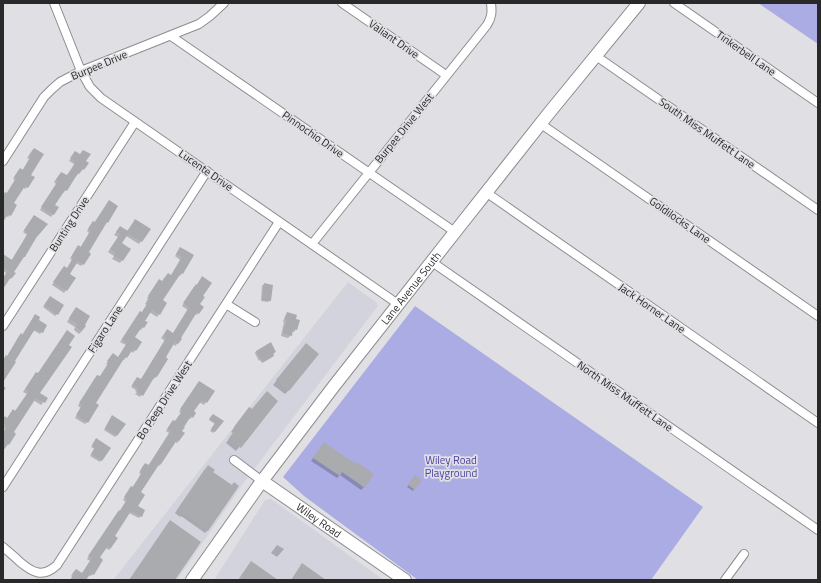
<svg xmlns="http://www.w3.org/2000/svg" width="821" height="583" viewBox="0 0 821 583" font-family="'Titillium Web',sans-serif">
  <rect width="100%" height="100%" fill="#e0e0e4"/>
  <path fill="#d3d3dd" d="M348 282 376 302 378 306 245 481 177 580H113Z
    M271 499 384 580H214L265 500Z"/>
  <path fill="#abace3" d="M758 3H818V44Z
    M415 306 703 507 651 580H418L304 496 283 477Z"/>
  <path fill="#0003" d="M34 149 27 187 25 189 22 187 13 203 10 215 8 217 6 216 3 220V199L15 180 13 179 18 171 20 169 22 171 29 159 27 158Z
    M73 155 85 161 83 169 76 176 66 190 63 193 62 192 54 205 58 208 51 217 40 210 56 184 54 182 59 175 67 176 73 166 74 164 69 161Z
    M109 201 117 206 87 253 83 264 81 266 76 263 68 274 74 278 64 293 52 285 62 269 64 267 67 269 72 260 70 259 76 249 80 248 89 233 87 231 91 224 94 223Z
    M33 218 36 238 13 272 12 278 10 279H8L3 287V278L6 273 3 271V258L11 261 27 235 23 232Z
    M135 220 150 229 139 244 126 236 121 244 130 249 120 263 112 259 114 256 108 252 118 237 114 235 120 227 127 231Z
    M178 251 193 256 182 273 180 276 178 275 162 300 166 303 159 314 157 317 149 312 144 321 143 327 141 330 139 329 134 338 141 342 133 353 131 351 124 360 122 359 94 403 87 422 85 424 75 418 81 408 78 406 95 378 100 377 108 365 106 364 111 357 118 358 126 345 120 342 140 312 142 313 147 305 145 304 148 299 147 298 157 283 162 282 171 276 180 260 175 256Z
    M200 280 202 296 198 305 199 313 196 315 195 314 180 338 181 339 177 344 175 346 173 344 164 357 156 377 154 379 153 378 140 397 135 394 137 392 135 391 136 390 131 387 137 378 141 380 165 341 161 338 165 333 173 334 188 310 182 306 194 287 196 286Z
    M264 284 270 300 268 302 261 301 262 286Z
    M49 299 57 314 55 316 43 307Z
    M74 311 82 331 79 334 74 330 75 327 67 322Z
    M287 313 295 319 296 329 294 332H292L291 335 288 338 281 336 284 322H283L285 316Z
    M35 315 37 321 46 326 40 334 33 330 3 380V360L7 357 19 336 21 334 22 335Z
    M67 332 39 393 47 398 41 405 33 400 13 432 8 444 3 449V432L5 429 3 427V420L7 419 13 411 15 412 27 394 23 392 34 376 36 373 38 374Z
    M302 349 289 390 285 394 273 385Z
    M256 351 275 352 271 358 262 363 260 360 259 361 255 353Z
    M198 384 213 391 204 405 199 402 192 412V417L190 419 188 418 181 431 179 441 177 443 175 442 161 464 159 466 158 465 140 493 136 506 141 516 139 518 129 513 113 536 111 548 109 550 106 548 99 558 93 574 91 576 88 575 85 580H70L72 577 71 576 74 572 82 574 90 561 87 559 117 514 119 512 126 502 123 500 129 490 132 488 141 474 139 473 143 466 145 464 148 466 169 433 166 431 171 423 175 422 181 413 179 412Z
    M3 386 6 388 3 392Z
    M277 401 236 451 226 443 233 433 231 432 246 412Z
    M212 416 222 421 213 433 210 431 215 424 209 420Z
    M111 418 124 424 115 437 104 430Z
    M95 441 101 460 100 462 90 456 95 449 91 447Z
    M324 443 364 487 361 490 340 475 337 478 311 461Z
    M205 469 231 486 234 483 208 530 205 533 181 516 180 517 175 513Z
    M413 478 414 489 413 491 407 487Z
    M277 545 284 549 277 557 271 553Z"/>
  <path fill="#aaabae" d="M34 148 44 154 31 175 35 177 28 188 25 186 14 203 17 205 11 216 8 214 3 222V196L5 192 7 193 16 178 14 177 20 168 23 170 31 157 29 155Z
    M83 150 91 154 86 161 89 163 84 170 83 169 79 174 78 173 67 191 65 190 55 205 59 207 54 215 41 207 58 181 56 180 61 172 67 175 75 164 74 163 75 161 70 158 75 151 80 154Z
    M109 200 118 206 108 223 107 222 89 252 91 254 84 265 78 261 70 274 76 278 67 291 53 282 64 266 67 268 73 258 71 257 78 245 81 247 91 230 88 229 93 221 95 222Z
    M34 215 48 224 36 238 25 257H24L14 272 16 273 12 278 11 277 3 289V278L8 271 3 268V254L12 260 28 233 24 230Z
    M135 219 151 229 142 242 128 234 122 243 131 249 123 261 114 256 116 253 110 249 120 234 116 232 120 226 128 231Z
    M180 247 194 255 183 274 181 273 163 300 167 303 160 315 152 310 145 321 148 322 144 328 142 327 135 337 142 342 136 351 133 349 127 358 125 357 96 403 99 405 88 423 76 415 82 405 79 403 97 375 100 376 109 362 107 361 113 353 118 357 127 343 122 339 140 311 142 312 148 302H147L150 297 148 296 159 279 162 281 168 273 171 275 182 257 176 254Z
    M202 276 212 283 203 296 205 297 200 304 204 307 199 314 197 312 181 338 182 339 178 344 175 342 166 357 168 359 157 377 155 376 143 396 137 392 138 390 137 389V388L132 385 137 377 141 379 166 338 163 336 167 329 173 333 189 307 183 303 196 284 197 285Z
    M264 283 273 285 271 301 262 300Z
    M50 296 64 305 58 315 44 305Z
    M76 307 90 316 85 325 86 326 82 331 76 327 77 324 69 318Z
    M287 312 297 315 296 319 300 320 297 330 293 329 292 336 283 333 287 320 285 319Z
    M35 314 40 317 39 320 47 325 43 333 35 329 15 361 16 362 3 382V360L6 355 7 356 21 333 23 335Z
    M67 330 75 336 69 345 72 347 40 393 48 398 45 403 36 398 14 432 16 434 9 445 8 444 3 451V432L7 426 3 423V419L5 416 7 418 13 409 15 411 29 391 25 389 36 372 38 373Z
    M271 342 276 352 273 353 274 356 263 362 262 359 261 360 256 351Z
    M306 343 319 354 289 391 276 380Z
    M199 381 215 391 207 403 202 400 194 411 196 413 193 418 191 416 184 427H185L182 431 185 433 179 441 177 440 161 464 160 463 141 492 145 495 138 506 145 510 142 517 131 511 115 536 118 538 111 548 108 546 100 557 103 560 94 575 91 573 86 580H70L74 575 72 574 76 569 82 573 92 558 88 556 119 510 120 511 127 499 124 497 131 486 133 487 142 472 140 471 145 463 149 465 171 431 167 429 173 420 175 421 182 411 180 409Z
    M267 391 278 401 241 448 229 438 236 429 234 427 249 407 252 409Z
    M213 414 224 421 215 432 211 429 215 423 209 419Z
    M112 415 126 424 117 436 105 428Z
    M96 438 111 448 102 461 91 454 95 447 92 445Z
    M324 442 356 464 357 462 374 474 365 488 342 472 340 476 313 458Z
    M208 465 215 470 213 472 232 485 234 482 239 486 208 531 184 514 183 515 177 510Z
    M415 475 422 480 415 490 408 485Z
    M170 520 201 542 175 580H129Z
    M251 561 278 580H238Z
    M302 563 326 580H291Z"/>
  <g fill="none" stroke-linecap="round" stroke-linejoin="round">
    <g stroke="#8d8d91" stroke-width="10">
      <path id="street" d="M54 3 81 71 90 87 101 98 398 304
        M342 3 446 75
        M674 3 818 103
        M171 36 455 232
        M596 56 818 210
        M541 124 818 316
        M3 161 44 97 52 89 60 82 81 71 199 24 210 16 224 3
        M487 193 818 423
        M312 244 487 25C492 17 492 12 491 3
        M432 262 818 530
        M226 304 255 322
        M3 326 135 122
        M234 460 262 481
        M3 487 207 171
        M3 547C9 552 15 557 20 562 33 573 43 578 57 565L279 222
        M725 580 744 554"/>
    </g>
    <g stroke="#8d8d91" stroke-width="14">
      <g id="secondary">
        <path id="s1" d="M262 481 405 580"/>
        <path id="s2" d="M192 580 262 481 334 386 455 232 549 113 639 3"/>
      </g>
    </g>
    <use href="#street" stroke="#fff" stroke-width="8"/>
    <use href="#secondary" stroke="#fff" stroke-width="12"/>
  </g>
  <g text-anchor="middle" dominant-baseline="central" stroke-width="3.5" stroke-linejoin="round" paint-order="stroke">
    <g font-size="11" fill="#29292a" stroke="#e0e0e4">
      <text transform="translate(394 39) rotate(35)">Valiant Drive</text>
      <text transform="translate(746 53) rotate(35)">Tinkerbell Lane</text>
      <text transform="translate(99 65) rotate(-23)">Burpee Drive</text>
      <text transform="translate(404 128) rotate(-51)">Burpee Drive West</text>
      <text transform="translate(707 133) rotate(35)">South Miss Muffett Lane</text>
      <text transform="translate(313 134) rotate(35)">Pinnochio Drive</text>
      <text transform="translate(206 170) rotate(35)">Lucente Drive</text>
      <text transform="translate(680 220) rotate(35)">Goldilocks Lane</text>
      <text transform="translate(69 224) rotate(-57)">Bunting Drive</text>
      <text stroke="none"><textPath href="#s2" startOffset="365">Lane Avenue South</textPath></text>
      <text transform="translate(652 308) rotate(35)">Jack Horner Lane</text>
      <text transform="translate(105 329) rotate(-57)">Figaro Lane</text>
      <text transform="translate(625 396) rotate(35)">North Miss Muffett Lane</text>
      <text transform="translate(164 400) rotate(-57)">Bo Peep Drive West</text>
      <text stroke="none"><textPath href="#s1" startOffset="69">Wiley Road</textPath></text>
    </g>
    <g font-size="11" fill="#4d42a2" stroke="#e0e0e4">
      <text x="451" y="460">Wiley Road<tspan x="451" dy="13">Playground</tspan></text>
    </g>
  </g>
  <rect width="821" height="583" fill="none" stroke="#29292a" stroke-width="8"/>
</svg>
